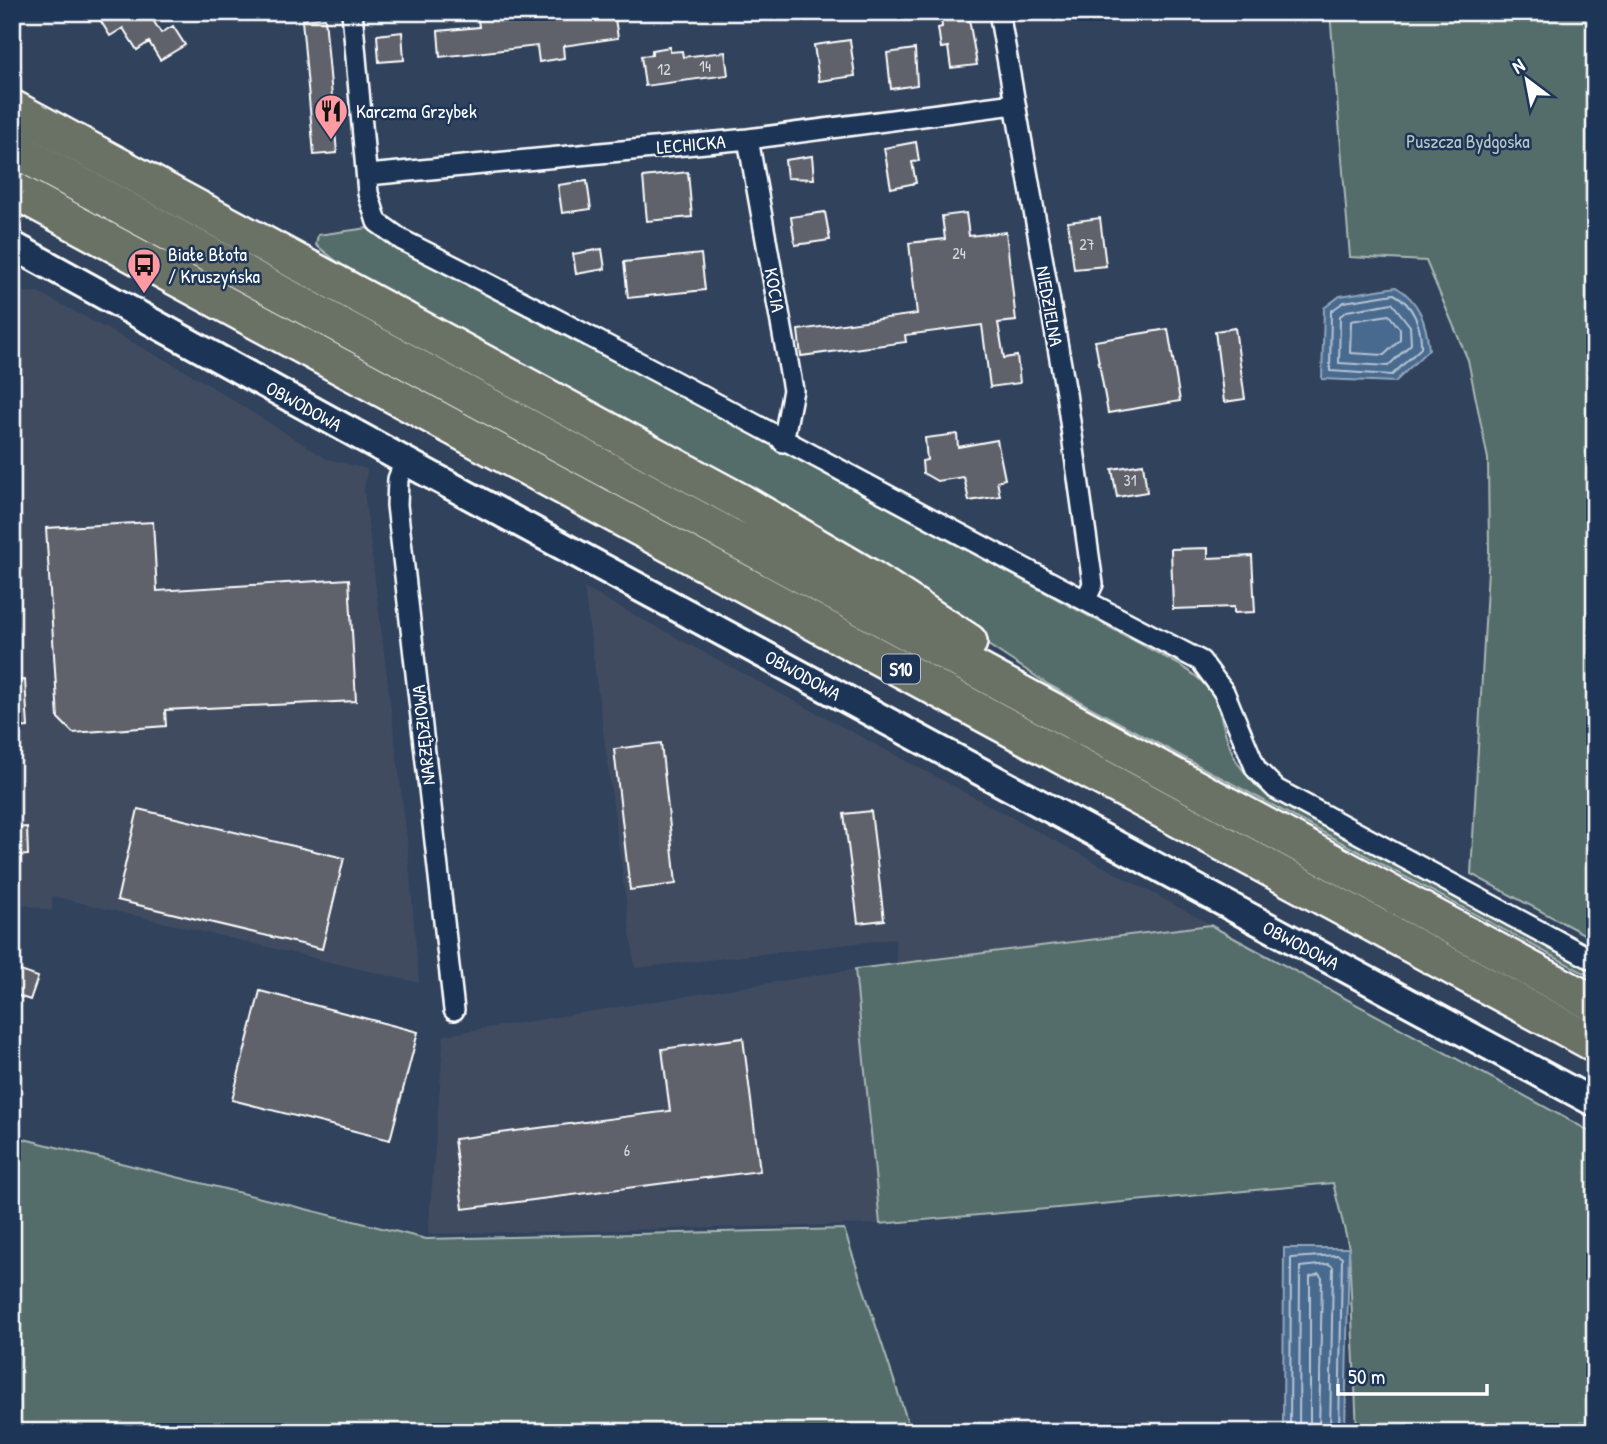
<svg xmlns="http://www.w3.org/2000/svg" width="1607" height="1444" viewBox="0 0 1607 1444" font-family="'Patrick Hand',sans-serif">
  <rect width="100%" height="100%" fill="#31425d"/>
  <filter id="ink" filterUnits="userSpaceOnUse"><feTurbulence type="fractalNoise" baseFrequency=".0143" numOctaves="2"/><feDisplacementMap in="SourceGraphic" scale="14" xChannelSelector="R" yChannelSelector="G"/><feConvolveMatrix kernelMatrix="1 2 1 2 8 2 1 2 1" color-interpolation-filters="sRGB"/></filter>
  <g filter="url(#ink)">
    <path fill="#3f4c61" d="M38 292 191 374 327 459 367 469 364 490 407 839 419 983 52 896V911L12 902V413L20 412 12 293Z
      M584 588 1210 924 897 964 895 939 635 968Z
      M855 969 880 1224 428 1234 444 1035Z"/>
    <path fill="#556d6a" stroke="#aab6b4" stroke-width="2" d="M1330 12H1595V940L1471 874 1489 551 1488 459 1468 360 1426 261 1350 257Z
      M368 228 1178 664C1231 696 1212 713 1236 760 1241 769 1250 778 1257 787L1595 970V979L1049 685 740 482 345 268 316 245 318 235Z
      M1210 925 1595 1134V1432H1357L1349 1248 1333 1183 880 1224 855 969Z
      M12 1136 426 1239 844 1229 911 1432H12Z"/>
    <path fill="#486a8f" stroke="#91a6bc" stroke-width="2" d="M1396 287C1420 301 1426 323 1429 349L1395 382 1322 379 1324 308 1340 296Z
      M1284 1248H1349L1345 1432H1283Z"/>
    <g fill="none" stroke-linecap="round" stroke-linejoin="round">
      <path stroke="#b6c3d2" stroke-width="2" d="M1394 294C1413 304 1422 327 1421 348L1392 375 1330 371 1331 311 1344 302Z
        M1392 303 1410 326 1411 344 1388 366 1339 363 1340 316 1347 311Z
        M1389 315 1400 329V340L1384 355 1350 353 1351 321Z
        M1290 1432 1291 1258 1338 1255 1342 1258 1339 1432
        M1299 1432 1300 1267 1329 1264 1333 1267 1330 1432
        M1310 1432V1277L1319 1274 1322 1278 1319 1432"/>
    </g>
    <path fill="#5f626a" stroke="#fff" stroke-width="2" d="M95 12H148L161 33 173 26 185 45 160 60 149 42 137 50 123 28 110 36Z
      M532 12H614L618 38 563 46 564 58 539 62 537 46 440 57 438 31 479 27 478 19Z
      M968 13 977 65 951 68 948 47 941 48 938 28 942 27 941 17Z
      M325 18 337 153 314 155 302 20Z
      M402 32 404 60 379 62 377 35Z
      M850 40 855 76 819 81 814 45Z
      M670 47V52L682 51 683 57 725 52 728 75 645 86 641 56 652 55V50Z
      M915 49 917 85 891 89 887 53Z
      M916 142 919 161 912 162 916 183 891 188 884 148Z
      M812 156 814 179 787 178 785 160Z
      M688 172 692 217 647 221 643 177Z
      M587 181 591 209 562 213 558 185Z
      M825 212 830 240 795 245 791 217Z
      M966 213 969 236 1006 232 1016 321 998 323 1004 358 1017 356 1020 383 990 387 982 325 905 335 906 342 801 356 798 330 917 314 909 243 945 239 942 216Z
      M1100 218 1106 266 1074 269 1068 222Z
      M602 249 605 269 576 274 573 254Z
      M701 254 705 290 628 298 624 262Z
      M1235 328 1245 399 1224 402 1215 331Z
      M1168 329 1180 401 1108 413 1095 341Z
      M957 434 958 447 997 440 1005 479 997 481 1000 496 969 501 964 477 937 481 923 473 922 461 927 460 925 438Z
      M1143 464 1147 492 1117 497 1112 469Z
      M153 522 157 591 349 579 356 701 165 710 166 726 73 733 58 718 46 528Z
      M1208 548V558L1252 556 1255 612 1234 613V607L1173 609 1171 549Z
      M25 680 28 727 12 728V681Z
      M661 743 676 884 630 890 614 749Z
      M138 809 344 858 322 949 117 900Z
      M871 811 884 920 858 923 844 814Z
      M27 827 28 855 12 856V828Z
      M12 968 38 977 30 1000 12 994Z
      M260 991 418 1032 390 1140 232 1100Z
      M743 1038 760 1171 463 1209 454 1139 670 1111 662 1049Z"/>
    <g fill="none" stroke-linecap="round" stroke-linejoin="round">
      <g stroke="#fff" stroke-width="24">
        <path id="street" d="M352 12 368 193 377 222 402 240C671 375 933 523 1201 661L1224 692 1256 769 1276 789 1595 961
          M999 12 1066 393 1093 584 1086 599
          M748 139 793 390 783 442
          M368 175 748 139 1014 104
          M405 461 398 479 397 505 454 1010"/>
      </g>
      <g stroke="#fff" stroke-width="32">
        <path id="secondary" d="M12 245 405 461 1595 1103"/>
      </g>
      <g stroke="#fff" stroke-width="40">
        <path id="highway" d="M12 108 743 503 869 577 969 642
          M12 148 1595 1004
          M12 189 1595 1044"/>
      </g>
      <use href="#street" stroke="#1d3557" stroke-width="19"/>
      <use href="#secondary" stroke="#1d3557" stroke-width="26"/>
      <use href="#highway" stroke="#6b7165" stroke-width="35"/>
    </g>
  </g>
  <defs>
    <g id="restaurant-pin" transform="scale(1.75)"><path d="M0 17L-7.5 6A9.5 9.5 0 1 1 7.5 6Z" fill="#ff9aa2" stroke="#1d3557"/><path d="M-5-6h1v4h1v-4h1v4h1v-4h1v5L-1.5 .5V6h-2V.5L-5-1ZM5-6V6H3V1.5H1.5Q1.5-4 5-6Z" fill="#111"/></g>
    <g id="bus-pin" transform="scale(1.75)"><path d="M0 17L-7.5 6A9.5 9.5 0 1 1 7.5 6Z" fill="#ff9aa2" stroke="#1d3557"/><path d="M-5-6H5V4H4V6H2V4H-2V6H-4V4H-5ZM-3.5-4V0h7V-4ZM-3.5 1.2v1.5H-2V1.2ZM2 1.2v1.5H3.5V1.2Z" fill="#111"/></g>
  </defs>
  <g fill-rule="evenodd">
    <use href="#restaurant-pin" x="331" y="111"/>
    <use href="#bus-pin" x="144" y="265"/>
  </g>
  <g text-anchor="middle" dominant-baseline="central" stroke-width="5" stroke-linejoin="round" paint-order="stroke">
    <g font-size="16" fill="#d7d8da">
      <text x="705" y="66">14</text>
      <text x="664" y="69">12</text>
      <text x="1087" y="244">27</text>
      <text x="959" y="253">24</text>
      <text x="1130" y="480">31</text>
      <text x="627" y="1150">6</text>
    </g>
    <rect fill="#1d3557" stroke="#bbc2cd" stroke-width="2" x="882" y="654.5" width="38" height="29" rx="5"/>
    <g font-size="18" font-weight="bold" fill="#fff">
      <text x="901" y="669">S10</text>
    </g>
    <g font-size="19" fill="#fff" stroke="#1d3557" text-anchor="start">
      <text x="356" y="111">Karczma Grzybek</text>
      <text x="168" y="254">Białe Błota<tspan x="168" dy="22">/ Kruszyńska</tspan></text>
    </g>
    <g font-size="19" fill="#bbc5c3" stroke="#1d3557">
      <text x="1468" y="141">Puszcza Bydgoska</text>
    </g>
    <g font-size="19" fill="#fff" stroke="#1d3557">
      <text transform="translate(691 144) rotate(-5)">LECHICKA</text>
      <text transform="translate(775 290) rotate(80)">KOCIA</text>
      <text transform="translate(1050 306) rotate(80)">NIEDZIELNA</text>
      <text transform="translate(304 406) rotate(29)">OBWODOWA</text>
      <text transform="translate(803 675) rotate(29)">OBWODOWA</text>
      <text transform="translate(423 735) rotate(-96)">NARZĘDZIOWA</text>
      <text transform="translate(1301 945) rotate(28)">OBWODOWA</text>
    </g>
  </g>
  <rect width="1607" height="1444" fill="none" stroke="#1d3557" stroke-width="42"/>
  <rect x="21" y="21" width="1565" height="1402" fill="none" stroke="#fff" stroke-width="2.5" filter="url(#ink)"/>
  <g transform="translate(1527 80) rotate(328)" stroke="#1d3557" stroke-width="5" paint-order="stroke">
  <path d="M0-5L12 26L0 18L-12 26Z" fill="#ffffff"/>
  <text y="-10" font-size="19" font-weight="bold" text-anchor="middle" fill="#ffffff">N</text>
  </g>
  <path d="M1338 1384v10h149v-10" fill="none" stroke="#ffffff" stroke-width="3.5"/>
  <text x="1348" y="1384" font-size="21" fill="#ffffff" stroke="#1d3557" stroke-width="5" paint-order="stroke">50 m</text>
</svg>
